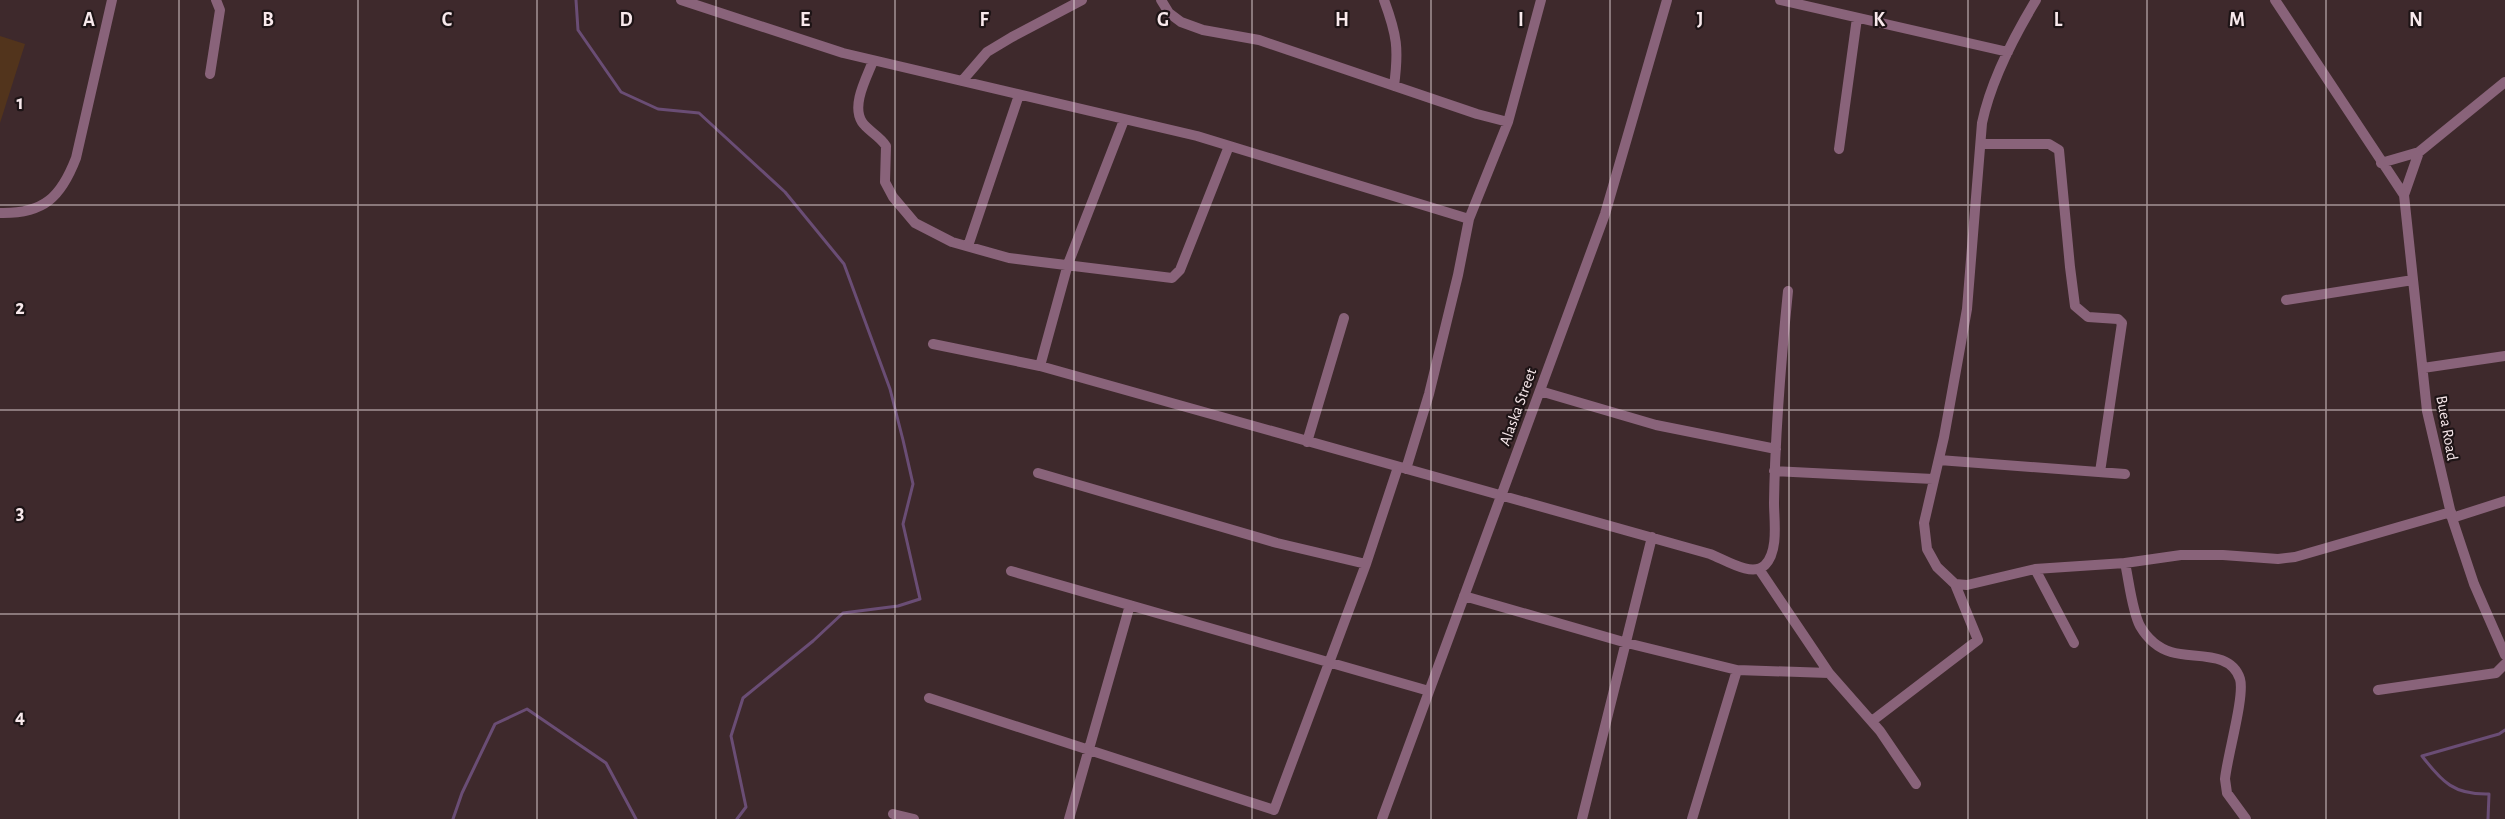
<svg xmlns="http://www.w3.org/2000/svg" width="2505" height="819" viewBox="0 0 2505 819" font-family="'Alegreya Sans',sans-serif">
  <rect width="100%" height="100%" fill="#3e292c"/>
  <path fill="#52341c" d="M0 36 25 44 0 123Z"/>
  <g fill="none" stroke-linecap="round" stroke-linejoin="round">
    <path stroke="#6a4d75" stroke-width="3" d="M576 0 578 30 621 92 658 109 699 113 785 192 844 264 890 389 903 440 913 484 903 524 920 599 898 606 843 613 813 641 743 698 731 736 746 807 737 819
      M453 819 462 793 495 724 527 709 606 763 636 819
      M2488 819 2489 794C2454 795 2442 782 2422 756L2499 734 2505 730"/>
    <path stroke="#89637a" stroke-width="10" d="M681 0 843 53 1197 136 1469 219 1458 275 1429 394 1406 469
      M1161 0 1169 13 1181 22 1203 30 1259 40 1477 114 1508 122 1541 0
      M1384 0C1397 35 1399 49 1394 86
      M1780 0 2008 52
      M2036 0C2013 38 1991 80 1982 123L1967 309 1944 437 1924 523 1927 549 1937 567 1955 584 1967 585 2035 569 2125 563 2181 555H2223L2278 559 2295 557 2451 512
      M2275 0 2404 195
      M873 61C867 77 851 105 862 122 868 131 880 136 886 146L885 182 893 197 915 223 952 242 1009 258 1172 278 1180 270 1229 146
      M210 74 220 10 216 0
      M962 81 987 52 1012 37 1082 0
      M1981 144H2049L2059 150 2070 267 2075 306 2088 317 2118 319 2122 323 2100 472
      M1839 149 1857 18
      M2419 152 2404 195 2427 411 2452 518 2474 584 2505 655
      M2381 163 2419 152 2505 82
      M0 213C44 214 61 197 76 158L112 0
      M1469 219 1508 122
      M968 246 1019 95
      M2286 300 2413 280
      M933 344 1040 366 1710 554C1724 559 1752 578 1765 565 1779 551 1774 520 1774 503 1775 432 1781 361 1788 291
      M1040 366 1068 264 1124 120
      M2423 368 2505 356
      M1540 391 1656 425 1776 449
      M1307 442 1344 318
      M1939 460 2125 474
      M1774 471 1933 479
      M1038 473 1277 543 1366 564
      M2452 518 2505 501
      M2125 563C2129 581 2132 611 2140 626 2147 638 2158 648 2171 652 2193 659 2231 650 2240 679 2245 696 2227 757 2225 779L2227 793 2246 819
      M1759 569 1829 673 1880 731 1916 784
      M2035 569 2074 643
      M1011 571 1429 691
      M1464 596 1627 643 1737 670 1829 673
      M2378 690 2496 673 2505 664
      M929 698 1274 810 1366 564 1398 467
      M1872 721 1978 640 1955 584
      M893 814 914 819
      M1069 819 1130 605
      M1382 819 1605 214 1667 0
      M1582 819 1652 537
      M1692 819 1737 670"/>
  </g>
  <path fill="none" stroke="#f8e9ec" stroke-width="1.5" stroke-opacity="0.55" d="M179 0V819M358 0V819M537 0V819M716 0V819M895 0V819M1074 0V819M1252 0V819M1431 0V819M1610 0V819M1789 0V819M1968 0V819M2147 0V819M2326 0V819M0 205H2505M0 410H2505M0 614H2505"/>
  <g text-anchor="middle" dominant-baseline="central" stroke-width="4.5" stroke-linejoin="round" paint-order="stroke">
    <g font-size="16" fill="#f8e9ec" stroke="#1e1416">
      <text transform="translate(1518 407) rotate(-70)">Alaska Street</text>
      <text transform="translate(2447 428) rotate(80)">Buea Road</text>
    </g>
  </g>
  <g font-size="20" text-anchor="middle" font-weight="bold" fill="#f8e9ec" stroke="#1e1416" stroke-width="4.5" stroke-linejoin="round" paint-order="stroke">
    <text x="89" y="26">A</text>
    <text x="268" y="26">B</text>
    <text x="447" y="26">C</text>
    <text x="626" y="26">D</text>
    <text x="805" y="26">E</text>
    <text x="984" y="26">F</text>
    <text x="1163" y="26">G</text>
    <text x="1342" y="26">H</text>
    <text x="1521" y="26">I</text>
    <text x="1700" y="26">J</text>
    <text x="1879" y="26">K</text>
    <text x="2058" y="26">L</text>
    <text x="2237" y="26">M</text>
    <text x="2416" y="26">N</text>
    <text x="20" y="109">1</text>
    <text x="20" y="314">2</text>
    <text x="20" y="519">3</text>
    <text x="20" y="723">4</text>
  </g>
</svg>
